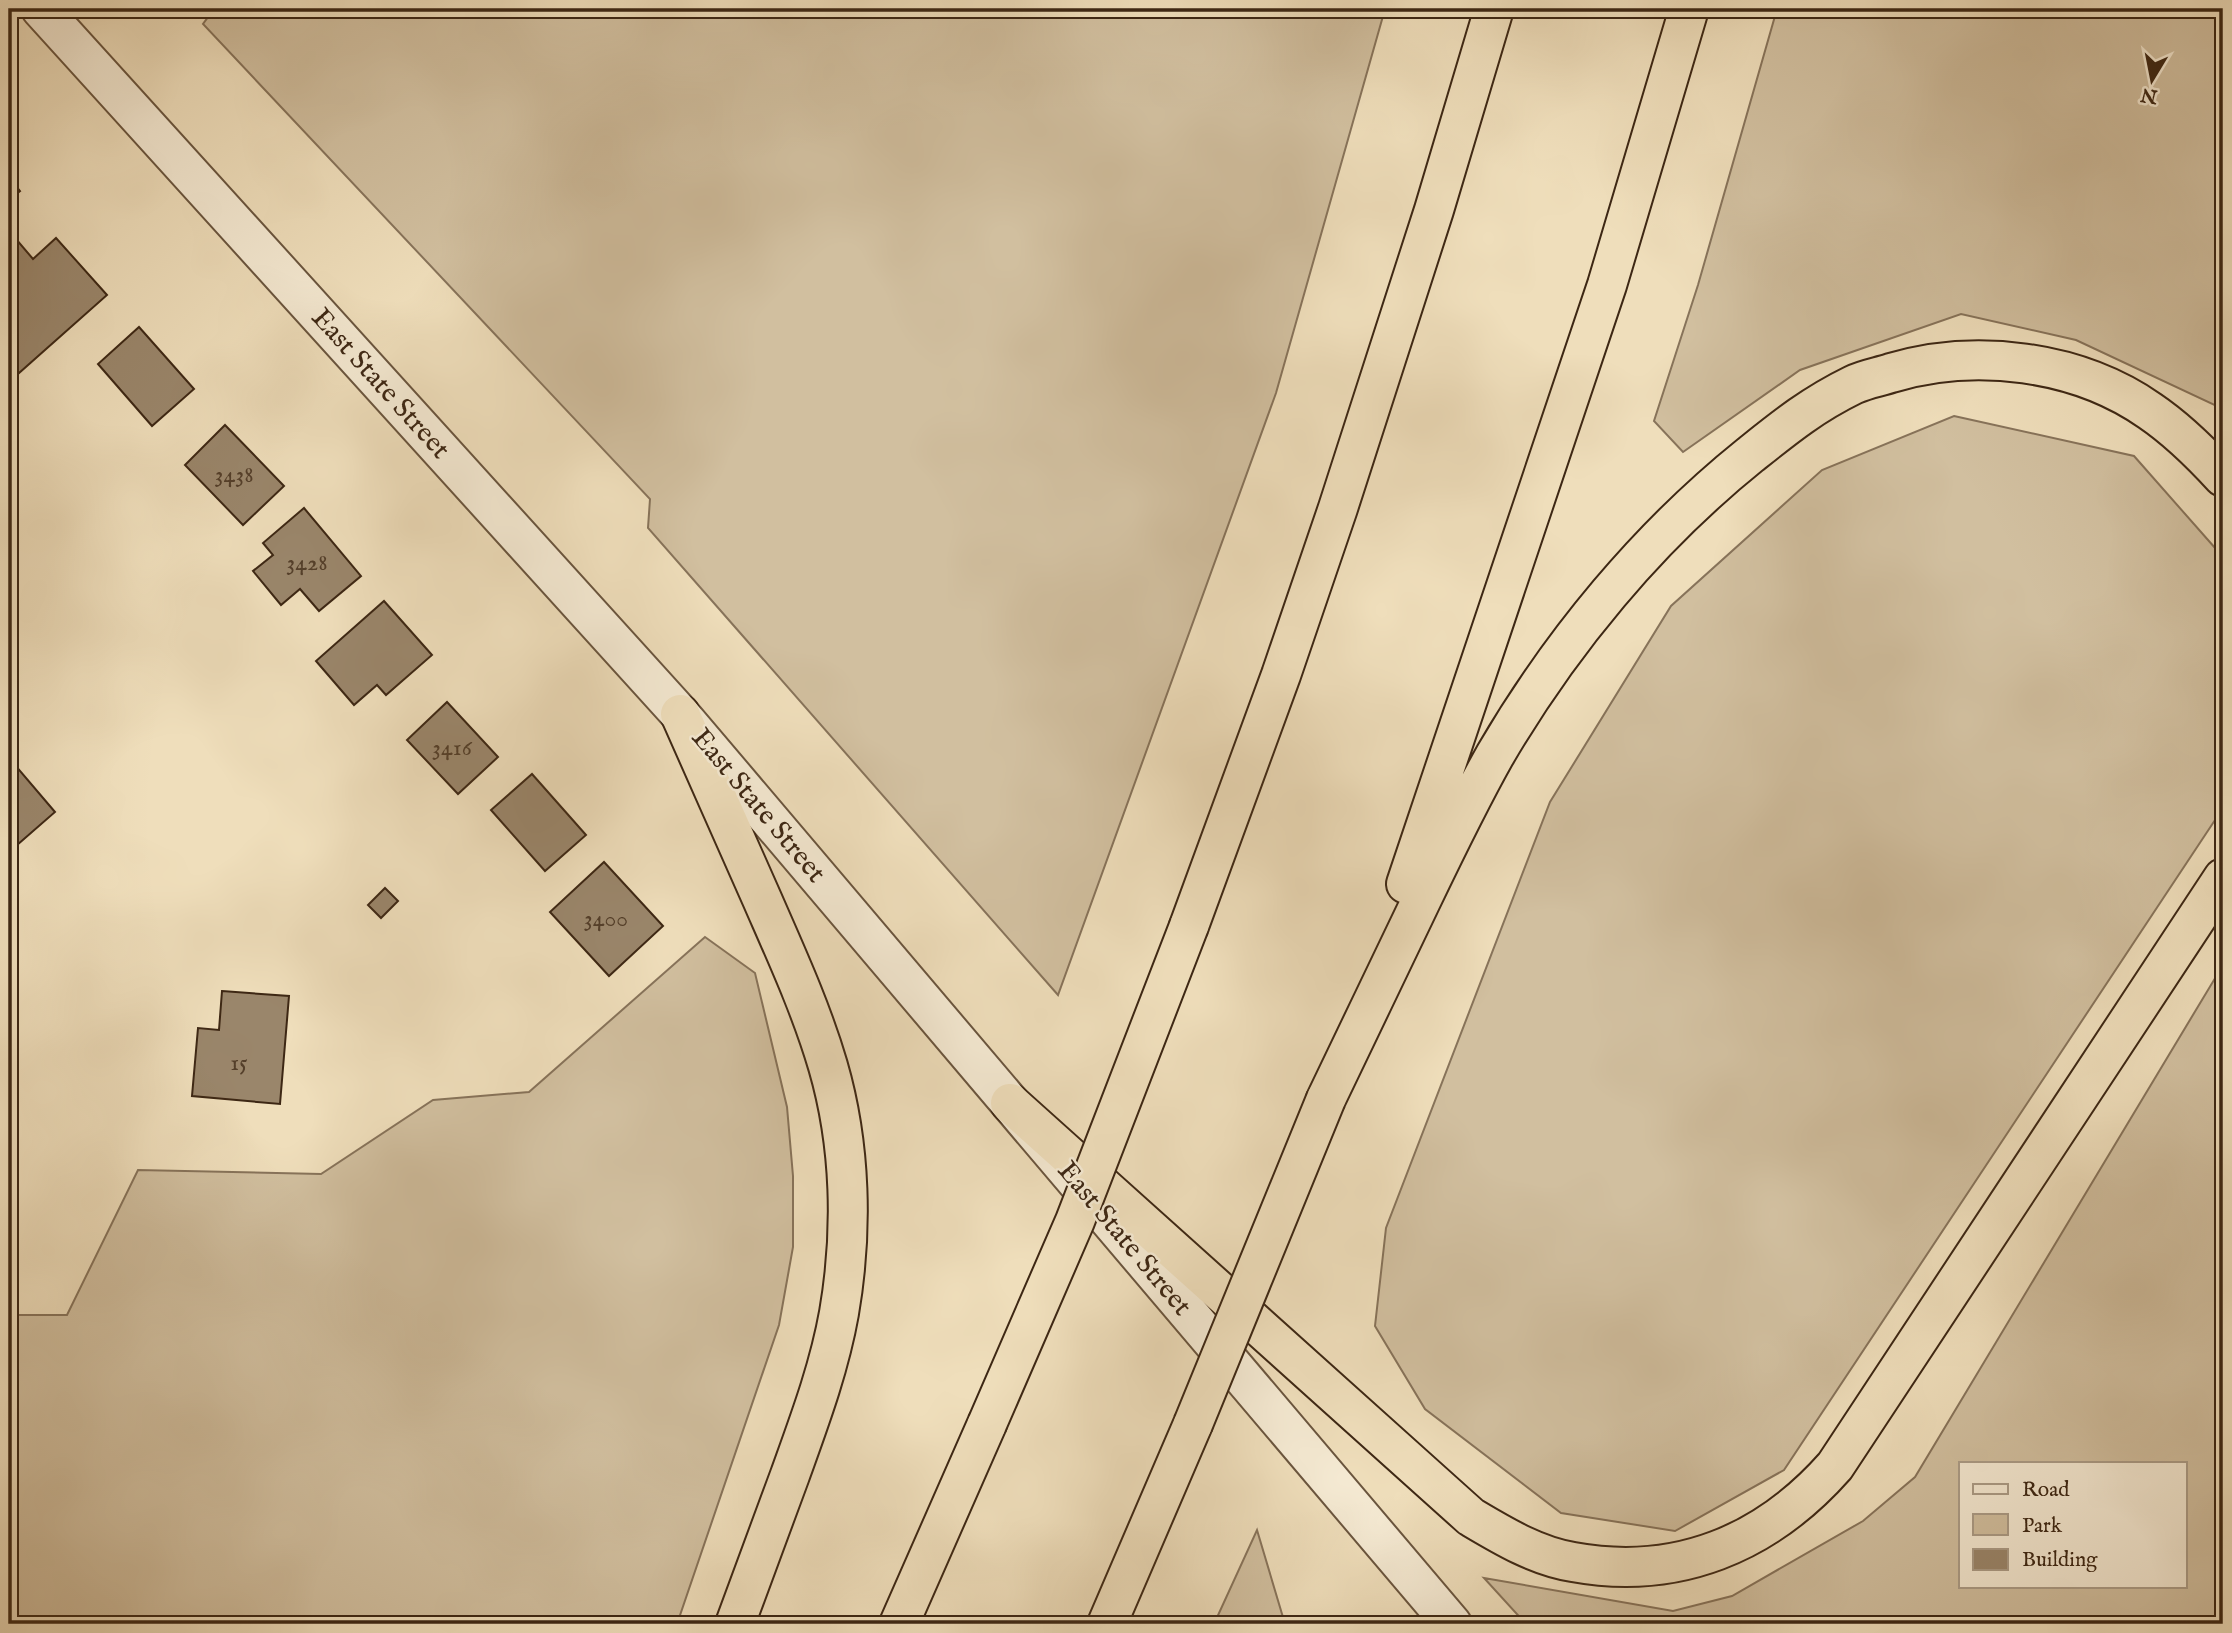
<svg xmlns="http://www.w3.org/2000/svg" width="2232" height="1633" viewBox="0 0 2232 1633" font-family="'IM FELL English',serif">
  <rect width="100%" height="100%" fill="#efdebb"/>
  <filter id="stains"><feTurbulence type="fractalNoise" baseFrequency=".00286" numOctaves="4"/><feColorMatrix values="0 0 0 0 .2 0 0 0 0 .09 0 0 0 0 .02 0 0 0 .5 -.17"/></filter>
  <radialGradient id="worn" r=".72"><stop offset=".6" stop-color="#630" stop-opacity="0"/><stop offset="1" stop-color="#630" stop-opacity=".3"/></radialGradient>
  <path fill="#d1bf9f" stroke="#87735a" stroke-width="2" fill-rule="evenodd" d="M214 9H1385L1276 393 1058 995 648 528 650 499 203 24Z
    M1777 9H2223V409L2076 340 1961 314 1800 370 1683 452 1654 421 1698 285Z
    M1954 416 2134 456 2223 557V808L1784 1470 1675 1531 1561 1513 1425 1409 1375 1326 1386 1228 1550 802 1671 606 1822 470Z
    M705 937 755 973 787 1107 793 1176V1247L779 1325 677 1624H9V1315H67L138 1170 321 1174 433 1100 529 1092Z
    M2223 965V1624H1526L1484 1578 1673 1611 1732 1596 1863 1521 1915 1477ZM1961 1463H2185V1586H1961Z
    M1257 1530 1285 1624H1214Z"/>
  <path fill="#9a866b" stroke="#3d2714" stroke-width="2" d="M9 177 20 191 9 200Z
    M56 238 107 295 19 373 9 362V246L16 239 33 259Z
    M139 327 194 389 152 426 98 364Z
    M225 425 284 486 243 525 185 465Z
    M304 508 361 576 319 611 300 589 281 605 253 571 273 555 263 543Z
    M384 601 432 655 386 695 377 685 354 705 316 661Z
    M447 702 498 757 458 794 407 740Z
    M9 758 55 812 9 852Z
    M532 774 586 835 545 871 491 810Z
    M604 862 663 926 609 976 550 912Z
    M385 888 398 901 381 918 368 905Z
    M222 991 289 996 280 1104 192 1096 198 1028 219 1030Z"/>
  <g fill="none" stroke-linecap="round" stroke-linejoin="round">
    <g stroke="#6a553e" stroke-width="42">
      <path id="minor" d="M41 9 680 714 1452 1624"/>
    </g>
    <g stroke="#3d2714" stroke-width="42">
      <path id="highway" d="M680 714C707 776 735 837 762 899 786 954 811 1008 828 1066 851 1145 853 1232 839 1313 829 1369 809 1422 790 1475 772 1525 753 1574 735 1624
        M1406 884 1607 285 1689 9
        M1189 926 1281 675 1338 508 1434 210 1494 9
        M1326 1099C1357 1034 1389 968 1420 903 1444 853 1468 803 1495 755 1561 642 1648 537 1750 455 1785 427 1812 405 1853 385 1865 379 1879 377 1891 373 1975 348 2077 360 2150 411 2178 430 2201 453 2223 477
        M1010 1103 1471 1517C1503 1536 1536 1556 1573 1562 1677 1581 1766 1544 1835 1466L2223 878
        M899 1624 987 1424
        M1107 1624 1193 1424"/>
    </g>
    <use href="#minor" stroke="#f5ead3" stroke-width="38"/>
    <use href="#highway" stroke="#efdebb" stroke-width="38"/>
    <g stroke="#3d2714" stroke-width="42" stroke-linecap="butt">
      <path id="highway-bridge" d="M987 1424 1075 1221 1189 926
        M1193 1424 1326 1099"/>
    </g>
    <use href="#highway-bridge" stroke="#efdebb" stroke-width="38"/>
  </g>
  <g text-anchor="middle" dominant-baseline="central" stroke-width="5" stroke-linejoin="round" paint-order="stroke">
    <g font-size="24" fill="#543f2a">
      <text x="234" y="475">3438</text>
      <text x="307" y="563">3428</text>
      <text x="452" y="748">3416</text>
      <text x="606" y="919">3400</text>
      <text x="239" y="1063">15</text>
    </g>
    <g font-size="28" fill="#3d2714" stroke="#f5ead3">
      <text transform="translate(380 384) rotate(48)">East State Street</text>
      <text transform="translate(758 806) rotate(50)">East State Street</text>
      <text transform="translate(1124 1239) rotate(50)">East State Street</text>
    </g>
  </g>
  <rect width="2232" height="1633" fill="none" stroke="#efdebb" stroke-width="35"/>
  <rect x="10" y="10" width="2211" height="1612" fill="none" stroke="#3d2714" stroke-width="3.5"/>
  <rect x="18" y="18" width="2197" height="1598" fill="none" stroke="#3d2714" stroke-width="2"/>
  <rect x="1959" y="1462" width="228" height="126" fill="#f5ead3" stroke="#ab9c87" stroke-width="2"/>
  <rect x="1973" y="1484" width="35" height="10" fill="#f5ead3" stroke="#ab9c87" stroke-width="2"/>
  <text x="2022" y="1496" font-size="21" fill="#3d2714">Road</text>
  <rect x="1973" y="1514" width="35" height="21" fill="#d1bf9f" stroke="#ab9c87" stroke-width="2"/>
  <text x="2022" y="1532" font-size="21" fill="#3d2714">Park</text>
  <rect x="1973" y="1549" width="35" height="21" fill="#9a866b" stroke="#ab9c87" stroke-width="2"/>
  <text x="2022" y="1566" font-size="21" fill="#3d2714">Building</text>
  <g transform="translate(2152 80) rotate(190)" stroke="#f5ead3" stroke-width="5" paint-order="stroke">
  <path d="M0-5L12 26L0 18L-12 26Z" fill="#3d2714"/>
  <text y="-10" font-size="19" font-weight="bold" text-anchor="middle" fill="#3d2714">N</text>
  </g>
  <rect width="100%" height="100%" filter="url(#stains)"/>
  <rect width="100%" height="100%" fill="url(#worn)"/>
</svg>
